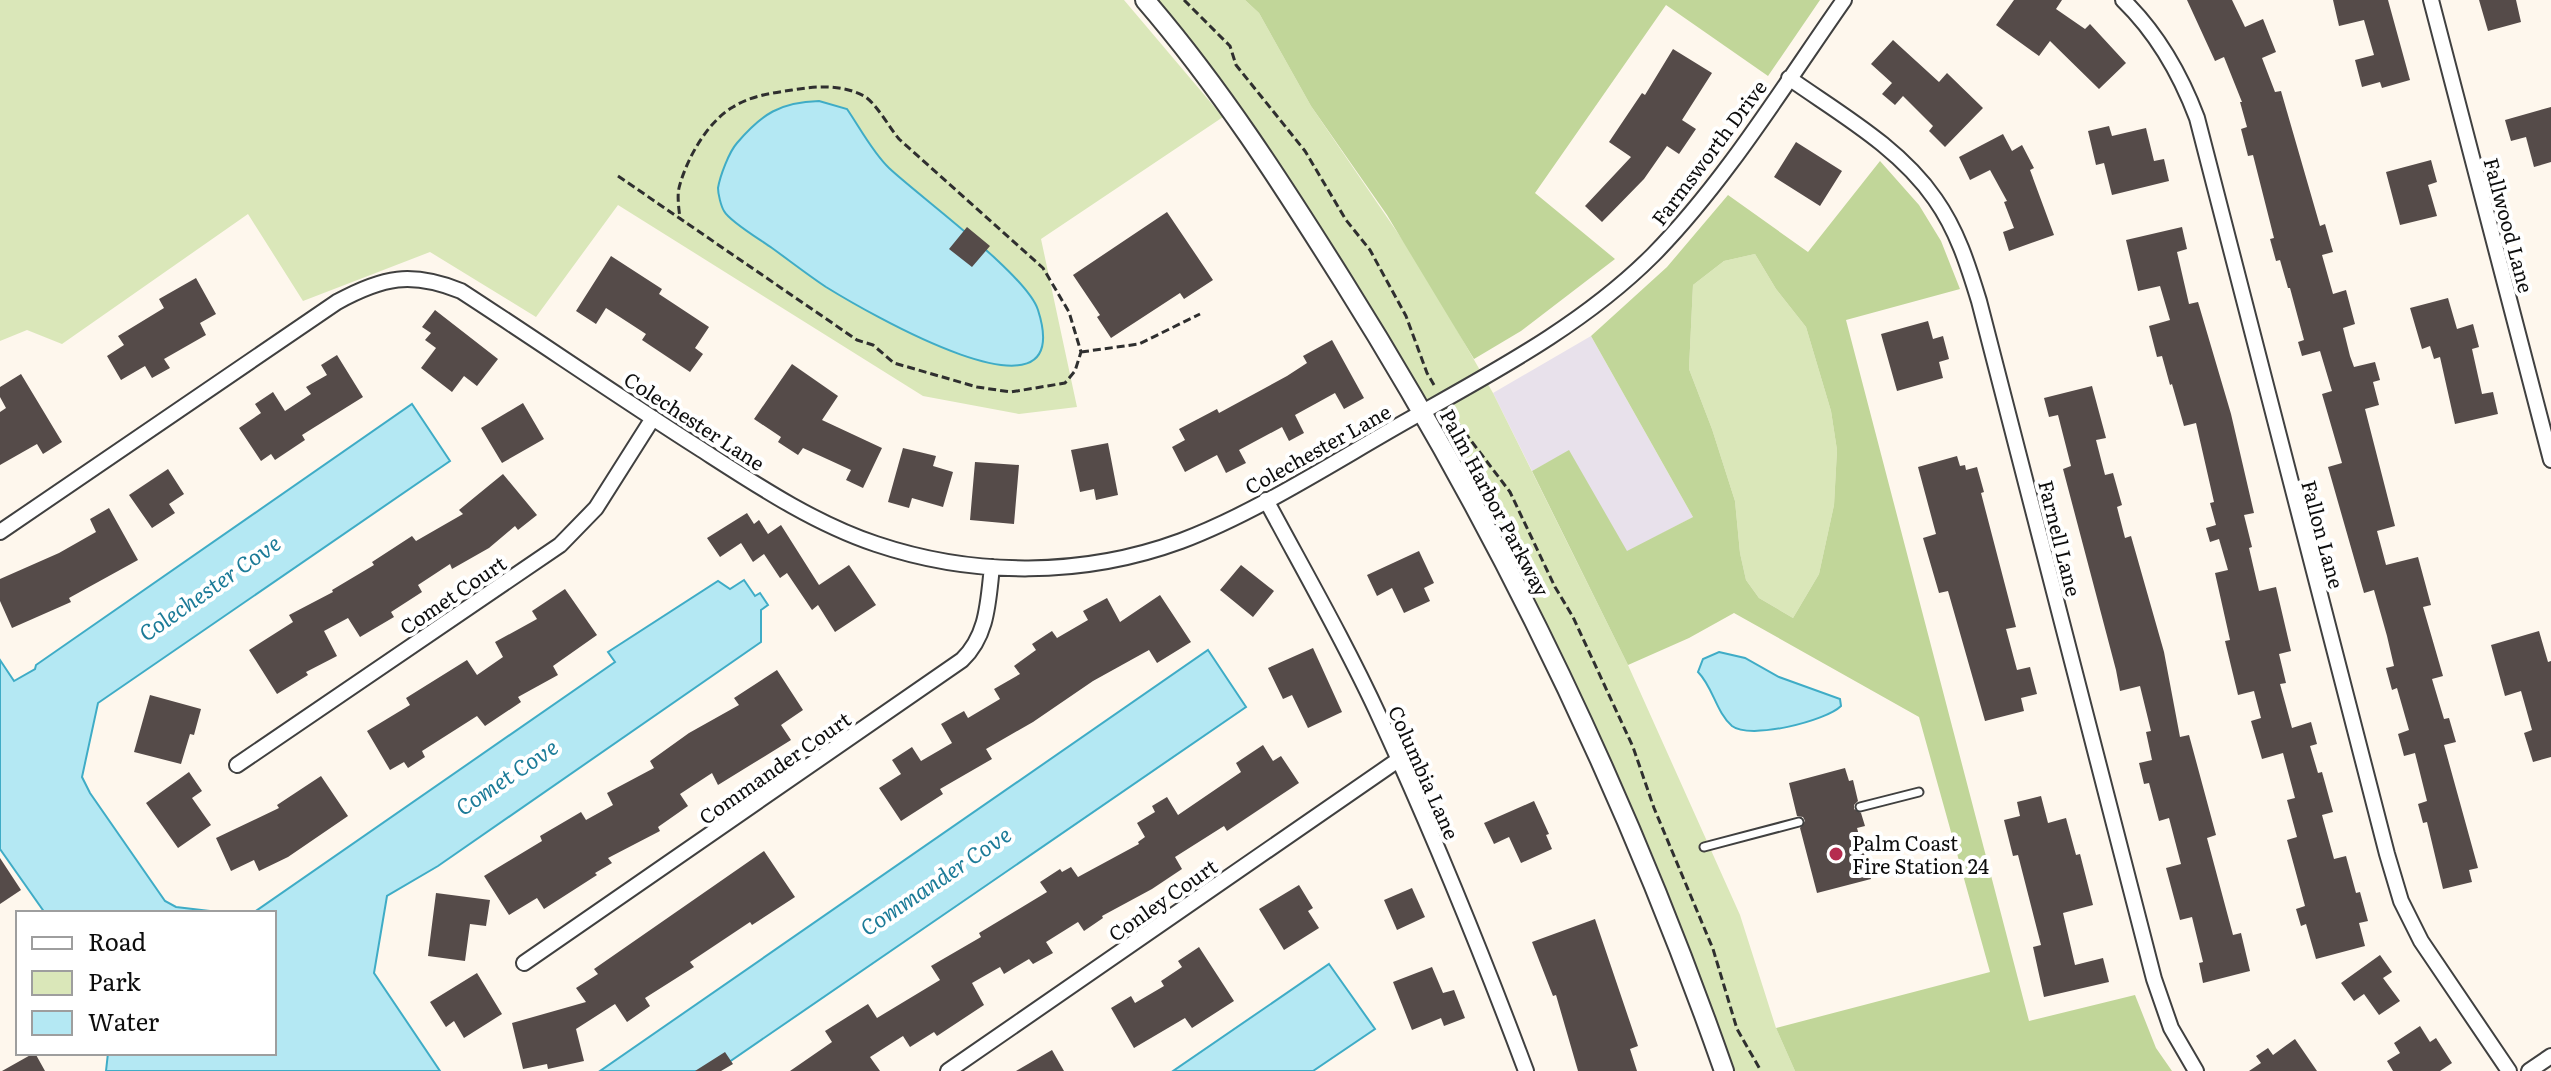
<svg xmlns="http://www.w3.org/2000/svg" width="2551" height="1071" viewBox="0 0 2551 1071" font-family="Literata,serif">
  <rect width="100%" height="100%" fill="#fef7ed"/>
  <path fill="#e8e1eb" d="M1591 336 1693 517 1627 552 1569 451 1532 471 1493 393Z"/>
  <path fill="#dae7b9" d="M0 0H1124L1223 117 1041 239 1077 407 1019 414 923 396 618 205 536 317 430 252 303 301 248 214 62 344 27 330 0 341Z
    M1155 0H1245L1259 13 1311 106 1421 267 1493 393 1628 665 1740 915 1776 1028 1795 1071H1734C1705 990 1676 909 1642 830 1556 629 1453 433 1334 249 1278 163 1222 79 1155 0Z
    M1755 254 1776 289 1806 327 1831 411 1837 450 1834 505 1819 574 1793 618 1759 598 1746 580 1740 553 1735 501 1712 429 1689 369 1693 285 1724 261Z"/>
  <path fill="#c1d699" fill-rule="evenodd" d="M1245 0H1820L1768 76 1666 5 1535 193 1615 259 1521 331 1474 359 1387 215 1311 106 1259 13Z
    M1880 161 1919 205 1941 241 1960 289 1846 320 2029 1021 2135 995 2156 1048 2172 1071H1795L1776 1028 1990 972 1919 717 1734 613 1689 638 1628 665 1532 471 1569 450 1627 551 1693 517 1591 336 1667 267 1728 195 1808 252ZM1755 254 1776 289 1806 327 1831 411 1837 450 1834 505 1819 574 1793 618 1759 598 1746 580 1740 553 1735 501 1712 429 1689 369 1693 285 1724 261Z"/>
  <path fill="#b4e8f3" stroke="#3facc6" stroke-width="2" d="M819 101 847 109C860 128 873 153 889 168 921 198 1027 275 1038 310 1079 438 860 308 826 287 808 275 790 261 772 248 761 240 730 222 724 211 721 206 718 194 718 188 720 176 729 152 737 143 762 114 780 102 819 101Z
    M412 404 450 461 98 703 82 777 90 793 165 901 176 907 227 913H45L0 849V660L14 681 35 669 36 665Z
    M744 580 755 596 760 593 768 605 761 610V642L438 866 387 896 374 973 440 1071H106L108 1053H274V913H253L615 662 608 652 718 581 730 589Z
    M1208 650 1246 707 716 1071H600Z
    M1719 652 1745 658 1779 677 1840 699 1841 706C1826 721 1750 740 1732 726 1716 712 1713 687 1698 672L1703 659Z
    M1329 964 1375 1029 1313 1071H1173Z"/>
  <path fill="#554b49" d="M2014 0H2062L2056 9 2085 29 2090 24 2126 63 2099 89 2050 41 2039 56 1996 25Z
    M2187 0H2232L2245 27 2263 19 2276 52 2262 58 2275 92 2281 91 2320 226 2325 224 2333 252 2322 255 2333 294 2346 290 2355 324 2343 328 2350 356 2354 367 2375 362 2380 380 2373 382 2379 405 2365 409 2395 526 2377 531 2386 565 2418 557 2431 605 2423 607 2443 676 2432 679 2444 719 2449 718 2456 742 2444 745 2478 868 2469 870 2472 882 2443 889 2427 822 2423 823 2418 804 2427 801 2415 753 2404 756 2398 734 2409 730 2397 688 2392 690 2386 668 2394 666 2387 636 2374 590 2364 593 2328 467 2342 463 2322 394 2332 391 2320 351 2302 356 2298 342 2304 340 2290 288H2288L2280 260 2276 261 2270 239 2274 238 2253 155 2248 156 2241 129 2247 127 2240 102H2242L2224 57 2215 61Z
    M2333 0H2388L2410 80 2382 88 2380 82 2362 87 2355 60 2374 55 2364 20 2339 26Z
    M2479 0H2516L2521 22 2488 31Z
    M1893 40 1939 82 1947 73 1983 108 1945 147 1929 131 1933 126 1903 96 1895 105 1882 94 1892 83 1871 64Z
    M1673 49 1712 73 1682 120 1696 129 1679 154 1667 146 1644 179 1602 222 1585 206 1631 157 1609 142 1642 93 1645 95Z
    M2551 107V162L2534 167 2526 137 2511 141 2505 120Z
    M2109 126 2112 136 2146 128 2154 161 2164 159 2169 181 2112 195 2104 163 2096 165 2088 131Z
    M2003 134 2012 151 2022 145 2034 168 2030 170 2054 235 2009 251 2003 232 2014 228 2004 202 2007 201 1990 170 1970 180 1959 157Z
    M1796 142 1842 171 1820 206 1774 177Z
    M2431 160 2437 182 2428 185 2437 216 2400 225 2386 172Z
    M1167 212 1213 280 1184 299 1180 293 1111 338 1097 317 1100 315 1073 275Z
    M967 227 990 246 972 267 949 249Z
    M2182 227 2187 249 2177 252 2189 304 2198 302 2231 414 2254 513 2244 515 2252 547 2249 548 2259 591 2276 587 2291 651 2279 654 2286 683 2280 684 2292 728 2311 722 2317 744 2310 746 2318 773 2322 772 2333 812 2322 815 2334 859 2346 856 2356 893 2360 892 2368 921 2359 923 2365 946 2316 959 2306 924 2301 926 2296 909 2305 906 2287 840 2297 837 2287 800 2295 798 2283 753 2262 759 2251 721 2261 718 2254 691 2238 695 2225 641 2230 640 2215 573 2228 570 2219 539 2210 542 2206 528 2216 525 2210 503 2214 502 2196 423 2184 426 2172 384 2170 385 2162 356 2157 357 2149 326 2170 320 2160 286 2138 291 2126 240Z
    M611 256 662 289 659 294 709 327 695 348 703 354 690 372 642 340 646 334 606 308 596 324 576 311Z
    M196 278 216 314 200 323 206 335 164 359 170 368 152 378 145 366 121 380 107 356 124 345 118 336 164 308 159 299Z
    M2448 298 2457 329 2473 324 2479 347 2472 349 2482 394 2493 392 2498 414 2455 424 2440 357 2434 359 2430 346 2422 349 2410 308Z
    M435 310 498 359 477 386 464 376 452 392 421 368 436 348 425 340 431 333 422 327Z
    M1928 321 1933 339 1943 336 1949 359 1939 362 1943 378 1897 391 1881 334Z
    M1332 340 1364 398 1344 409 1335 393 1295 415 1304 433 1289 441 1282 427 1239 450 1246 463 1226 473 1217 455 1185 472 1172 447 1185 440 1179 429 1217 409 1219 413 1287 376 1307 363 1303 356Z
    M337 355 363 397 302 435 305 440 275 460 271 454 261 461 239 428 261 413 255 404 273 392 285 411 311 394 306 387 327 375 321 365Z
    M792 364 838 396 822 420 882 448 863 488 846 480 851 470 803 448 798 455 778 442 781 437 754 419Z
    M21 374 62 442 43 454 37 444 0 465V412L6 408 0 397V387Z
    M2092 386 2106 438 2096 440 2105 475 2113 473 2122 505 2117 507 2125 538 2131 536 2164 652 2180 737 2189 735 2216 835 2207 838 2233 935 2241 933 2250 971 2203 983 2199 963 2203 962 2192 917 2180 920 2166 868 2181 864 2169 818 2159 821 2149 783 2144 784 2139 763 2152 760 2146 732 2151 731 2140 686 2120 691 2116 670 2063 469 2071 466 2058 415 2049 417 2044 398Z
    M523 403 544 439 502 463 481 428Z
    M1108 443 1118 495 1096 500 1094 489 1080 492 1071 450Z
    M903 448 936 456 933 466 953 472 943 507 912 498 909 508 888 502Z
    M1957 456 1960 466 1965 465 1966 470 1977 467 1984 492 1981 493 2016 627 2006 629 2017 670 2030 667 2037 694 2021 698 2024 711 1985 721 1948 591 1939 593 1923 538 1936 534 1918 467Z
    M975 462 1019 465 1014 524 970 520Z
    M168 469 184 494 169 504 175 513 152 528 129 495Z
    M503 474 537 515 518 530 515 526 489 548 452 569 450 564 418 585 422 592 391 612 394 617 360 637 348 618 324 631 337 656 306 672 308 675 277 694 249 650 293 622 289 615 333 592 332 590 374 565 372 562 412 536 416 541 463 514 459 510Z
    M109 508 138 560 69 598 71 602 12 628 0 601V579L59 553 96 532 90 519Z
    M747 513 754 524 759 520 768 534 781 525 819 585 849 565 876 605 835 632 818 605 812 610 787 573 780 578 764 554 753 562 741 543 720 557 707 538Z
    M1419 551 1434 583 1424 588 1430 601 1404 613 1392 588 1377 596 1367 575Z
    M1241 565 1274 591 1253 617 1220 590Z
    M565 589 597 635 553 666 558 675 518 697 521 702 485 726 477 716 422 751 425 757 408 768 404 762 390 770 367 731 410 705 406 698 467 660 477 675 503 657 495 642 537 619 532 611Z
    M1160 595 1191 642 1157 663 1149 650 1093 681 1033 722 986 749 992 759 940 789 943 794 901 821 879 788 901 774 892 760 912 747 921 761 952 743 941 724 964 711 968 718 1000 699 994 689 1020 674 1014 666 1036 650 1032 644 1052 631 1057 638 1088 620 1083 611 1107 598 1120 622Z
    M2539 631 2548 662 2551 661V757L2533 762 2524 733 2532 730 2521 691 2505 696 2491 645Z
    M1313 648 1342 712 1308 728 1292 695 1283 699 1268 668Z
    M777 670 803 710 781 725 791 740 718 785 712 773 680 794 688 806 658 827 660 831 608 858 612 863 595 873 597 875 544 909 537 898 509 915 484 876 542 841 540 836 581 812 586 820 613 805 607 793 654 768 650 761 689 733 739 705 734 698Z
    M150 695 201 709 194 735 190 734 181 764 134 752Z
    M1263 745 1273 761 1281 756 1299 783 1227 831 1224 826 1175 857 1182 869 1152 889 1102 916 1103 918 1084 931 1078 922 1046 942 1053 953 1033 964 1029 959 1004 974 1000 967 972 983 984 1005 937 1036 934 1032 910 1047 903 1036 870 1057 880 1071H790L832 1042 825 1031 868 1004 877 1018 940 980 931 966 981 937 979 933 1047 892 1040 882 1060 869 1062 872 1071 867 1078 877 1139 844 1138 842 1145 837 1137 823 1155 812 1152 806 1167 797 1178 815 1241 772 1236 763Z
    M1845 768 1849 781 1853 780 1858 801 1854 805V809L1861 813 1865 826 1857 828 1871 879 1817 893 1800 828 1805 821 1803 817 1797 816 1789 783Z
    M189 772 202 791 192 798 211 825 178 848 146 803Z
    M321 776 348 816 288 857 259 871 254 860 231 871 216 838 279 808 277 805Z
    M2041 796 2048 823 2066 818 2076 855 2080 854 2093 905 2063 913 2075 965 2103 958 2109 982 2044 997 2033 947 2041 945 2018 855 2013 856 2004 820 2020 816 2017 802Z
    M1534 801 1549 834 1546 835 1552 849 1521 863 1509 837 1494 844 1484 823Z
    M764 851 795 897 752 925 750 922 690 962 694 967 645 998 650 1006 627 1022 615 1004 576 1029 584 1061 548 1069 547 1064 523 1069 512 1023 586 1002 576 988 598 974 594 969Z
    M0 858 21 890 0 904Z
    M1299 885 1313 908 1308 911 1319 928 1284 950 1259 909Z
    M1412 888 1425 917 1397 930 1384 900Z
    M436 893 490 900 486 926 470 924 465 961 428 956Z
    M1595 919 1638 1046 1630 1049 1637 1071H1578L1556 995 1553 996 1532 942Z
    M1199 947 1234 1001 1192 1028 1185 1018 1134 1048 1111 1008 1131 996 1135 1003 1164 986 1161 981 1182 967 1178 961Z
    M2380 955 2392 972 2383 978 2400 1001 2379 1015 2364 994 2354 1001 2341 983Z
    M1432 967 1443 993 1454 990 1465 1018 1444 1026 1441 1018 1412 1030 1393 982Z
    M477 973 502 1014 464 1038 454 1021 446 1027 430 1002Z
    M2420 1026 2430 1042 2436 1038 2452 1063 2440 1071H2393L2387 1061 2400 1053 2394 1043Z
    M2295 1039 2317 1071H2249L2261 1063 2256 1056 2268 1048 2273 1055Z
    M1052 1050 1064 1071H1016Z
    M725 1052 733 1064 721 1071H695Z
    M35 1053 45 1071H2L34 1053Z"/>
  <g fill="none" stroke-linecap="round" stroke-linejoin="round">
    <g stroke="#404040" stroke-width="11">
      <path id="service" d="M1860 807 1919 792
        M1704 847 1799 822"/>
    </g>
    <g stroke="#404040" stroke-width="18">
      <path id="minor" d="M2123 0C2158 34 2180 73 2197 118L2387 854 2401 901 2421 941 2509 1071
        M2431 0 2551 460
        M1789 78C1840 114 1899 147 1935 199 1957 230 1968 265 1979 301L2154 979 2171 1028 2196 1071
        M1266 500C1304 571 1345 642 1379 716 1433 833 1481 951 1526 1071
        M0 532 337 302C383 277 411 271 461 291 541 343 619 397 699 448 755 484 813 523 876 544 974 577 1083 577 1181 541 1258 512 1337 460 1410 419 1495 371 1583 325 1653 255 1725 182 1785 84 1844 0
        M237 765 560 545 596 508 653 418
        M524 963 962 660C988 635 988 601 992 567
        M948 1071 1398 760
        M2529 1071 2551 1056"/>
    </g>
    <g stroke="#404040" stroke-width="22">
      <path id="tertiary" d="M1145 0C1220 87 1282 184 1343 281 1499 529 1627 794 1724 1071"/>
    </g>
    <path stroke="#2f2f2f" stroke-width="3" stroke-dasharray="8 4" stroke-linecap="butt" d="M1184 0 1230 46 1236 65 1305 151 1346 220 1370 250 1406 316 1427 373 1434 385
      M618 176 857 340 873 345 894 363 977 387 1011 392 1065 383 1075 371 1081 352 1069 312 1043 268 899 139C889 127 876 103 864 96 841 84 817 86 792 90 772 93 750 96 733 107 707 122 686 160 679 188 677 197 679 209 680 219
      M1081 352 1139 344 1200 314
      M1450 413 1510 492 1555 587 1573 617 1633 747 1654 808 1713 949 1737 1029 1761 1071"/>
    <use href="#service" stroke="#fff" stroke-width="7"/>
    <use href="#minor" stroke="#fff" stroke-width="14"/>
    <use href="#tertiary" stroke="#fff" stroke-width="18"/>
  </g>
  <circle fill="#b52c4f" stroke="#fff" stroke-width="3" cx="1836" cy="854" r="8"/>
  <g text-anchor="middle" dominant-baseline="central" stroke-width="8" stroke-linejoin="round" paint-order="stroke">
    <g font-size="20" fill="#0d0d0d" stroke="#fff">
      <text transform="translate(1708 152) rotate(-53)">Farmsworth Drive</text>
      <text transform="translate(2510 225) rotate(75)">Fallwood Lane</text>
      <text transform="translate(695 420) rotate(33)">Colechester Lane</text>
      <text transform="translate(1317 448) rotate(-29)">Colechester Lane</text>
      <text transform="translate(1496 502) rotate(62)">Palm Harbor Parkway</text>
      <text transform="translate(2324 534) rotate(75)">Fallon Lane</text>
      <text transform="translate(2061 538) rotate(76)">Farnell Lane</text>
      <text transform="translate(452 594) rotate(-34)">Comet Court</text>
      <text transform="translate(774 767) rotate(-35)">Commander Court</text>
      <text transform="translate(1425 772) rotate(66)">Columbia Lane</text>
      <text transform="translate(1162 899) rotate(-35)">Conley Court</text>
    </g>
    <g font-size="20" fill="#0d0d0d" stroke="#fff" text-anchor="start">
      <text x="1852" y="842">Palm Coast<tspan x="1852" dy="23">Fire Station 24</tspan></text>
    </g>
    <g font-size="22" font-style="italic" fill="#1c7b98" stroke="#fff">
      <text transform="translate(209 587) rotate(-35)">Colechester Cove</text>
      <text transform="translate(506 776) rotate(-34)">Comet Cove</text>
      <text transform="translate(935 880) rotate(-34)">Commander Cove</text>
    </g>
  </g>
  <rect x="16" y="911" width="260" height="144" fill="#ffffff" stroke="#9e9e9e" stroke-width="2"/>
  <rect x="32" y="937" width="40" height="12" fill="#ffffff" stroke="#9e9e9e" stroke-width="2"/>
  <text x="88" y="951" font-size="24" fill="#0d0d0d">Road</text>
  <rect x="32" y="971" width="40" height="24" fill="#dae7b9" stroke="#9e9e9e" stroke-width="2"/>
  <text x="88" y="991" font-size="24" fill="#0d0d0d">Park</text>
  <rect x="32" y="1011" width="40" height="24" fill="#b4e8f3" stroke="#9e9e9e" stroke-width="2"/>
  <text x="88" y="1031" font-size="24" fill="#0d0d0d">Water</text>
</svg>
